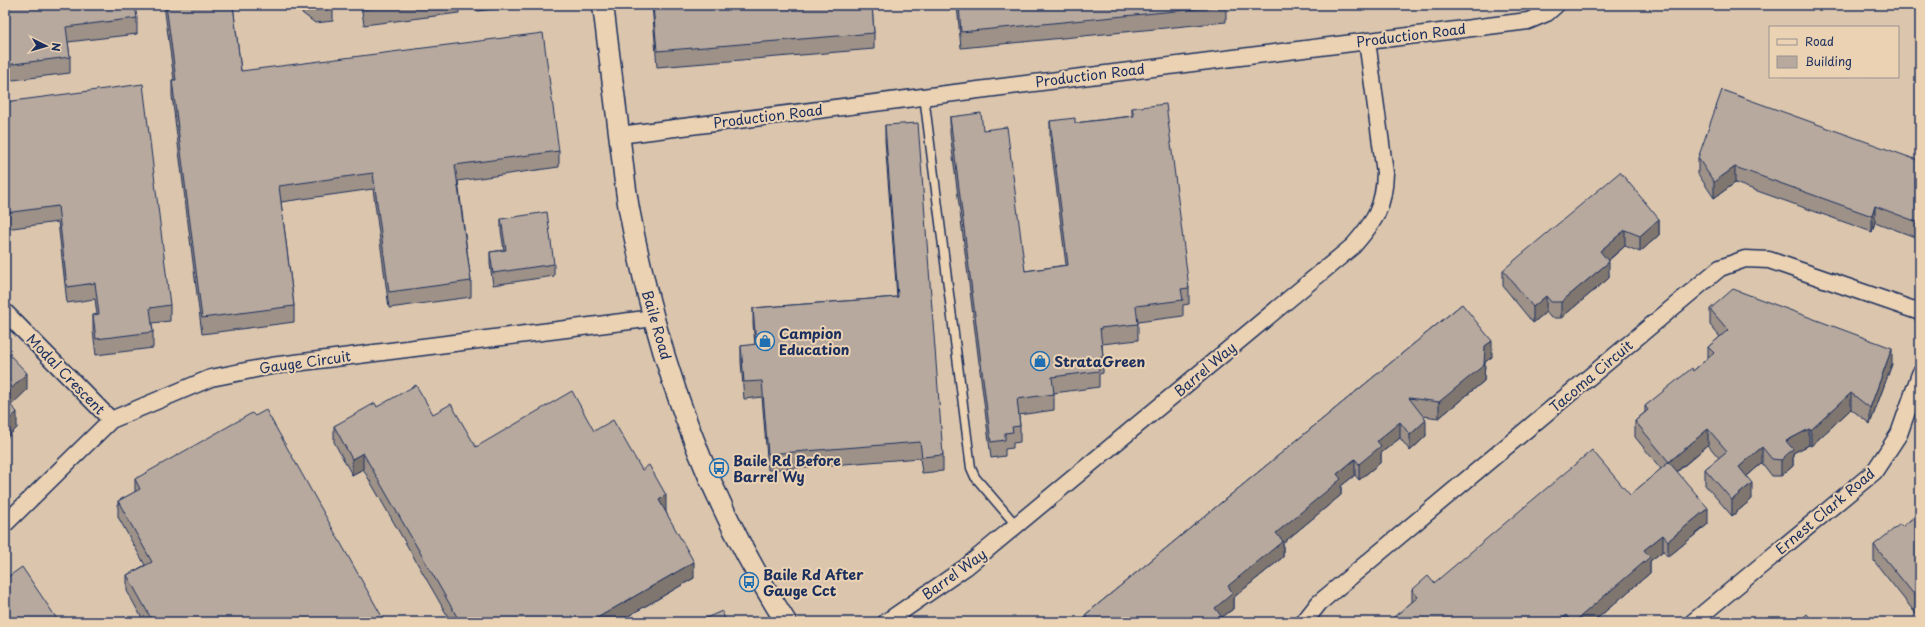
<svg xmlns="http://www.w3.org/2000/svg" width="1925" height="627" viewBox="0 0 1925 627" font-family="'Playpen Sans',sans-serif">
  <rect width="100%" height="100%" fill="#ebd2b3"/>
  <filter id="ink" filterUnits="userSpaceOnUse"><feTurbulence type="fractalNoise" baseFrequency=".025" numOctaves="2"/><feDisplacementMap in="SourceGraphic" scale="8" xChannelSelector="R" yChannelSelector="G"/><feConvolveMatrix kernelMatrix="1 2 1 2 8 2 1 2 1" color-interpolation-filters="sRGB"/></filter>
  <g filter="url(#ink)">
    <path fill="#dbc6ad" fill-rule="evenodd" d="M5 5H1920V622H5ZM1770 27H1898V77H1770Z"/>
    <g fill="none" stroke-linecap="round" stroke-linejoin="round">
      <g stroke="#1b2f5e" stroke-width="11">
        <path id="service" d="M924 96 971 468 975 477 1016 525"/>
      </g>
      <g stroke="#1b2f5e" stroke-width="19">
        <path id="minor" d="M619 135 1528 21 1547 13 1556 5
          M5 312 111 420
          M5 524 111 420 211 378 271 366 654 318
          M886 622 966 567 1353 246C1375 221 1384 208 1385 173L1367 41
          M1304 622 1319 603 1720 268 1745 259 1769 260 1920 312
          M1693 622 1874 472 1899 434 1920 374"/>
      </g>
      <g stroke="#1b2f5e" stroke-width="23">
        <path id="tertiary" d="M603 5C609 50 614 96 620 141 623 164 625 187 629 209 656 354 706 498 786 622"/>
      </g>
      <use href="#service" stroke="#ebd2b3" stroke-width="8"/>
      <use href="#minor" stroke="#ebd2b3" stroke-width="16"/>
      <use href="#tertiary" stroke="#ebd2b3" stroke-width="20"/>
    </g>
    <path fill="#9d9188" stroke="#1b2f5e" d="M5 5 137 18V34L68 42 70 57V73L5 81Z
      M164 5H233L241 71 559 151V167L458 181 471 281V297L389 308 373 189 281 202 294 306V322L202 334 172 96V80H174Z
      M293 5H333V21L315 23 293 6Z
      M361 5H459V13L364 25Z
      M471 5H524L478 11Z
      M652 5H872L874 33V49L657 67Z
      M957 5H1226V22L961 48Z
      M5 102 170 305V321L152 323 153 332V348L96 355 93 331V315H97L95 299 67 303 58 222 5 229Z
      M1132 108 1189 288V304L1183 305V316L1138 322V340L1102 344 1103 357V373L1099 374V387L1054 393V410L1019 415 1020 426V442L1013 443V448L1005 449V456L991 458 950 133V117L983 130 1025 271 1066 265 1050 137V121L1075 123 1132 116Z
      M885 125 943 455V471L922 473 920 458 768 470 762 397 744 399 741 362V346L755 345 753 324V308L897 297 885 141Z
      M1698 158 1920 161V239L1875 222 1872 232 1735 183 1714 198 1698 174Z
      M501 219 554 264V276L493 285 490 264V252L504 250 501 231Z
      M1659 219V235L1640 252 1625 246 1608 261 1609 278 1561 318H1551L1546 312 1533 323 1503 286V270Z
      M1462 304 1492 357 1485 362 1484 381 1439 418 1423 416 1426 436 1410 451 1400 438 1381 453V462L1359 480 1355 475 1341 486V495L1283 543V557L1233 598V609L1221 618V622H1085V615Z
      M1710 309 1892 364 1870 424 1851 409 1811 446 1809 445 1793 453V466L1781 476H1772L1762 463 1746 477 1752 499 1732 516 1705 485V469L1719 458 1708 445 1677 472 1708 524 1668 557 1663 551 1650 561V573L1593 622H1388L1412 602V590L1434 583 1630 495 1661 469 1635 437V421L1645 412V406L1693 371 1708 358V347L1720 337 1710 325Z
      M377 407 433 414 476 447 594 431 642 470 666 511V512L694 578 618 622H451L363 469 352 475 334 442V426Z
      M135 479 385 622H144L127 591V575L145 565 118 517V501L135 492Z
      M1920 512V619L1874 561V545L1902 527Z"/>
    <path fill="#80766f" stroke="#1b2f5e" d="M1735 167V183L1714 198V182Z
      M1875 206V222L1872 232V216Z
      M1659 219V235L1640 252V236Z
      M1625 230V246L1600 267V251Z
      M1609 262V278L1561 318V302Z
      M1546 296V312L1533 323V307Z
      M1492 341V357L1485 362 1484 381 1439 418V402L1485 346Z
      M1892 348V364L1870 424V408Z
      M27 373V390L5 411V395Z
      M1851 393V409L1811 446V430Z
      M17 412V428L5 440V424Z
      M1426 420V436L1410 451V435Z
      M1400 422V438L1381 453V462L1359 480V464L1377 441Z
      M1708 429V445L1669 478V462Z
      M1809 429V445L1793 453V466L1781 476V460L1786 441Z
      M1762 447V463L1739 483V467Z
      M363 453V469L352 475V459Z
      M1355 459V475L1341 486V495L1283 543V557L1233 598V609L1221 618V622H1214L1215 608 1228 586 1276 533 1337 474Z
      M1752 483V499L1732 516V500Z
      M666 495V511L659 516V500Z
      M1708 508V524L1668 557V541Z
      M1663 535V551L1650 561V573L1593 622H1574L1644 550Z
      M694 562V578L618 622H590Z
      M1566 615V622H1558Z"/>
    <path fill="#b7a99e" stroke="#1b2f5e" d="M5 5H135L137 18 66 27 70 57 5 65Z
      M166 5H233L241 71 543 33 559 151 455 165 471 281 389 292 373 173 279 186 294 306 202 318 172 80H176Z
      M312 5H333L315 7Z
      M364 5H393L364 9Z
      M653 5H872L874 33 657 51Z
      M959 5H1226V6L961 32Z
      M143 84 170 305 150 308 153 332 96 339 93 315 99 314 95 283 67 287 58 206 5 213V102Z
      M1722 90 1920 161V223L1875 206 1872 216 1735 167 1714 182 1698 158Z
      M1166 104 1189 288 1181 289 1183 300 1136 306 1138 324 1100 328 1103 357 1098 358 1099 371 1052 377 1054 394 1017 399 1020 426 1012 427 1013 432 1005 433V440L991 442 950 117 981 113 983 130 1007 127 1025 271 1068 265 1050 121 1075 118V123L1134 116 1132 108Z
      M918 123 943 455 922 457 920 442 768 454 762 381 744 382 741 346 756 344 753 308 898 297 885 125Z
      M1620 172 1659 219 1640 236 1625 230 1600 251 1609 262 1561 302H1551L1546 296 1533 307 1503 270Z
      M547 212 554 264 493 273 490 252 506 250 501 219Z
      M1733 289 1892 348 1870 408 1851 393 1811 430 1809 429 1786 441 1793 449 1781 460 1772 459 1762 447 1739 467 1752 483 1732 500 1705 469 1727 451 1708 429 1669 462 1635 421 1648 410 1645 406 1692 368 1693 371 1714 353 1708 347 1728 330 1710 309Z
      M1462 304 1492 341 1485 346 1484 365 1439 402 1409 398 1426 420 1410 435 1400 422 1377 441 1381 446 1359 464 1355 459 1337 474 1341 479 1276 533 1283 541 1228 586 1233 593 1215 608 1221 616 1214 622H1090L1085 615Z
      M5 350 27 373 5 395Z
      M416 385 433 414 451 404 476 447 572 391 594 431 613 420 642 470 649 465 666 495 659 500 694 562 590 622H460L363 453 352 459 334 426 375 403 377 407Z
      M5 399 17 412 5 424Z
      M266 410 385 622H153L127 575 152 562 118 501 140 489 135 479 252 413 255 416Z
      M1592 450 1630 495 1669 462 1708 508 1668 541 1663 535 1644 550 1650 557 1574 622H1572L1566 615 1558 622H1388L1418 597 1412 590 1428 576 1434 583Z
      M1920 512V602L1874 545 1900 524 1902 527Z
      M22 567 59 622H5V579Z
      M722 611 726 622H697Z
      M1807 614 1814 622H1798Z"/>
  </g>
  <defs>
    <g id="shop-ring" transform="scale(1)"><circle r="9.5" fill="#ebd2b3" stroke="#1f6fb2" stroke-width="1.5"/><path d="M-5-2.5h2.3a2.7 3.5 0 0 1 5.4 0H5L5.5 6h-11ZM-1.5-2.5h3a1.5 2.3 0 0 0-3 0Z" fill="#1f6fb2"/></g>
    <g id="bus-ring" transform="scale(1)"><circle r="9.5" fill="#ebd2b3" stroke="#1f6fb2" stroke-width="1.5"/><path d="M-5-6H5V4H4V6H2V4H-2V6H-4V4H-5ZM-3.5-4V0h7V-4ZM-3.5 1.2v1.5H-2V1.2ZM2 1.2v1.5H3.5V1.2Z" fill="#1f6fb2"/></g>
  </defs>
  <g fill-rule="evenodd">
    <use href="#shop-ring" x="765" y="341"/>
    <use href="#shop-ring" x="1040" y="361"/>
    <use href="#bus-ring" x="719" y="468"/>
    <use href="#bus-ring" x="749" y="582"/>
  </g>
  <g text-anchor="middle" dominant-baseline="central" stroke-width="4" stroke-linejoin="round" paint-order="stroke">
    <g font-size="14" fill="#1b2f5e" stroke="#ebd2b3">
      <text transform="translate(1411 35) rotate(-7)">Production Road</text>
      <text transform="translate(1090 75) rotate(-7)">Production Road</text>
      <text transform="translate(768 116) rotate(-7)">Production Road</text>
      <text transform="translate(657 325) rotate(74)">Baile Road</text>
      <text transform="translate(305 362) rotate(-8)">Gauge Circuit</text>
      <text transform="translate(1205 369) rotate(-40)">Barrel Way</text>
      <text transform="translate(66 374) rotate(46)">Modal Crescent</text>
      <text transform="translate(1591 376) rotate(-40)">Tacoma Circuit</text>
      <text transform="translate(1825 511) rotate(-40)">Ernest Clark Road</text>
      <text transform="translate(954 574) rotate(-36)">Barrel Way</text>
    </g>
    <g font-size="14" font-weight="bold" fill="#1b2f5e" stroke="#ebd2b3" text-anchor="start">
      <text x="779" y="333">Campion<tspan x="779" dy="16">Education</tspan></text>
      <text x="1054" y="361">StrataGreen</text>
      <text x="733" y="460">Baile Rd Before<tspan x="733" dy="16">Barrel Wy</tspan></text>
      <text x="763" y="574">Baile Rd After<tspan x="763" dy="16">Gauge Cct</tspan></text>
    </g>
  </g>
  <rect width="1925" height="627" fill="none" stroke="#ebd2b3" stroke-width="20"/>
  <rect x="10" y="10" width="1905" height="607" fill="none" stroke="#1b2f5e" stroke-width="1.5" filter="url(#ink)"/>
  <rect x="1769" y="26" width="130" height="52" fill="#ebd2b3" stroke="#989191"/>
  <rect x="1777" y="39" width="20" height="6" fill="#ebd2b3" stroke="#989191"/>
  <text x="1805" y="46" font-size="12" fill="#1b2f5e">Road</text>
  <rect x="1777" y="56" width="20" height="12" fill="#b7a99e" stroke="#989191"/>
  <text x="1805" y="66" font-size="12" fill="#1b2f5e">Building</text>
  <g transform="translate(46 46) rotate(95)" stroke="#ebd2b3" stroke-width="3" paint-order="stroke">
  <path d="M0-3L7 15L0 10L-7 15Z" fill="#1b2f5e"/>
  <text y="-6" font-size="11" font-weight="bold" text-anchor="middle" fill="#1b2f5e">N</text>
  </g>
</svg>
